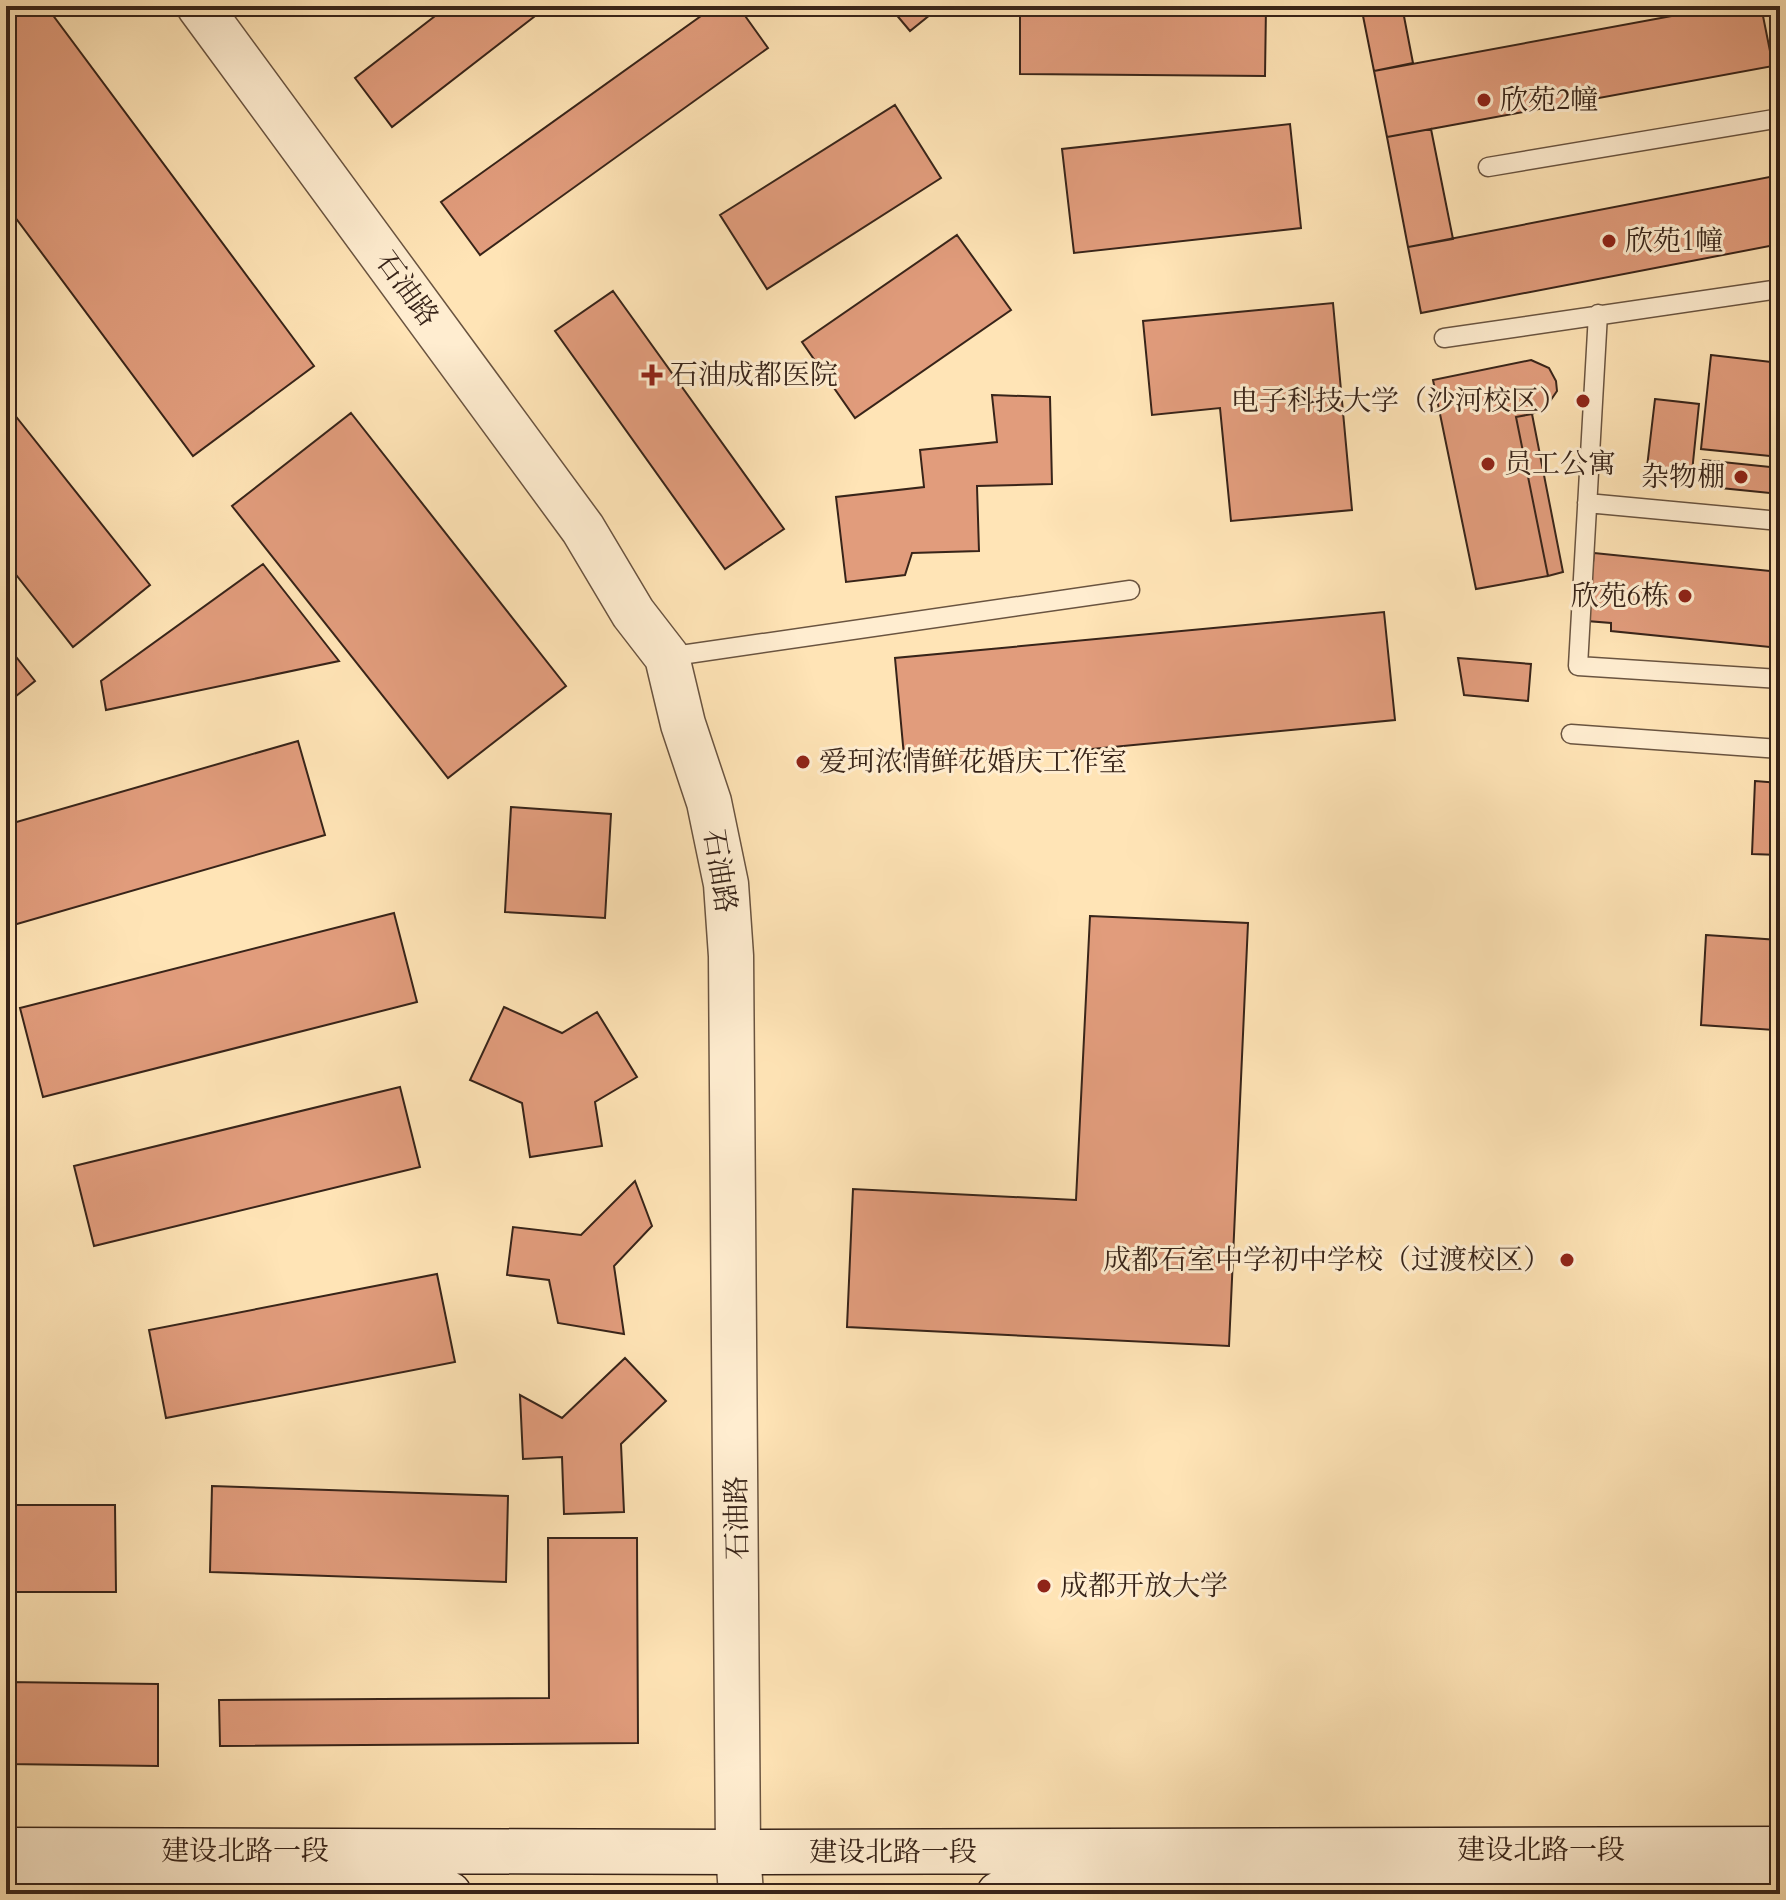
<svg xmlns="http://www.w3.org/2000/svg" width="1786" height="1900" viewBox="0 0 1786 1900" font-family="Cardo,'Noto Serif SC',serif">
  <rect width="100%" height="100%" fill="#ffe4b6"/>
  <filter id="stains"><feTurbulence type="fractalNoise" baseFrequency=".0025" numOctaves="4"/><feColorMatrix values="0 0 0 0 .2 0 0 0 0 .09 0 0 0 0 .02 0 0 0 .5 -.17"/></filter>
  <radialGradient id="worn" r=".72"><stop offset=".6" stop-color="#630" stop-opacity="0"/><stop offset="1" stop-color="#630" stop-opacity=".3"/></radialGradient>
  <path fill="#e19c7c" stroke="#382419" stroke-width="2" d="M6 6H46L314 366 193 456 6 205Z
    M448 6H548L392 127 355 78Z
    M715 6H738L768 48 480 255 441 202Z
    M889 6H941L910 31Z
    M1020 6H1266L1265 76 1020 74Z
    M1361 6H1402L1413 63 1374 71Z
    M1726 6H1761L1773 66 1387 137 1374 71Z
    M895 105 941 178 767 289 720 215Z
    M1290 124 1301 228 1074 253 1062 149Z
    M1431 129 1453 239 1408 247 1387 137Z
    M1780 175V244L1421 313 1408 247Z
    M957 235 1011 310 855 418 802 342Z
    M613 291 784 529 725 569 555 331Z
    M1333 303 1352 510 1231 521 1220 408 1152 415 1143 321Z
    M1711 355 1780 363V457L1701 449Z
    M1711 355 1780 363V457L1701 449Z
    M1531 360 1549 368 1556 381 1557 391 1546 407 1532 414 1516 417 1548 576 1476 589 1433 380Z
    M992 395 1050 397 1052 484 977 486 979 551 912 553 905 575 846 582 836 497 924 487 920 450 997 442Z
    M1655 399 1699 404 1692 472 1647 467Z
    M6 404 150 585 73 647 6 562Z
    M351 413 566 686 448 778 232 506Z
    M1532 414 1563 572 1548 576 1516 417Z
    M1703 460 1780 468V494L1701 486Z
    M1594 553 1780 572V648L1611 631V623L1587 621Z
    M263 564 339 661 106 710 101 681Z
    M1384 612 1395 720 905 767 895 658Z
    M6 644 35 681 6 704Z
    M1458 658 1531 664 1528 701 1464 695Z
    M298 741 325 835 10 926 6 912V825Z
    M1755 781 1780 783V855L1752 854Z
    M511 807 611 814 605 918 505 912Z
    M394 913 417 1002 43 1097 20 1008Z
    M1090 916 1248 923 1229 1346 847 1327 853 1189 1076 1200Z
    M1706 935 1779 940 1774 1030 1701 1025Z
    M504 1007 562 1033 597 1012 637 1077 595 1102 602 1146 530 1157 522 1103 470 1080Z
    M400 1087 420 1167 94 1246 74 1166Z
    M635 1181 652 1226 614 1266 624 1334 558 1323 549 1280 507 1275 513 1227 581 1235Z
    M437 1274 455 1362 166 1418 149 1330Z
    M625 1358 666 1401 621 1444 624 1512 564 1514 562 1457 523 1459 520 1395 562 1418Z
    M212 1486 508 1496 506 1582 210 1572Z
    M6 1505H115L116 1592H6Z
    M548 1538H637L638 1743 220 1746 219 1700 549 1698Z
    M6 1682 158 1684V1766L6 1764Z"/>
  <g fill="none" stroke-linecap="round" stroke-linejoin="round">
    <g stroke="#6a5440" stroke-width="21">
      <path id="service" d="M1488 167 1780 118
        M1598 314 1578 666 1780 679
        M1444 338 1780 289
        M1587 503 1780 521
        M667 657 1130 590
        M1571 734 1780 749"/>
    </g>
    <g stroke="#6a5440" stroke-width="47">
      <path id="tertiary" d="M199 6 583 529 633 613 667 657 683 724 709 802 726 884 731 956 738 1852 741 1894"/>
    </g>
    <g stroke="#382419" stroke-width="47">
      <path id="secondary" d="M6 1850 738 1852 1780 1849
        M6 1892 449 1894
        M999 1894 1780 1890"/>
    </g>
    <use href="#service" stroke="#ffedd0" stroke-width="18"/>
    <use href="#tertiary" stroke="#ffedd0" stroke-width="44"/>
    <use href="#secondary" stroke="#ffedd0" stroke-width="44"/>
  </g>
  <g fill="#8f2418" stroke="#ffedd0" stroke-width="3">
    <circle cx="1484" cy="100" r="8"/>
    <circle cx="1609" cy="241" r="8"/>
    <path d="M648 363h8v8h8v8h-8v8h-8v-8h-8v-8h8z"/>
    <circle cx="1583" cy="401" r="8"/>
    <circle cx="1488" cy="464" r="8"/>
    <circle cx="1741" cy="477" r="8"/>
    <circle cx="1685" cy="596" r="8"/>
    <circle cx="803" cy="762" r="8"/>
    <circle cx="1567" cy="1260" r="8"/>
    <circle cx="1044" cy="1586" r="8"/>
  </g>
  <g text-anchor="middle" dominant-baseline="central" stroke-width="6" stroke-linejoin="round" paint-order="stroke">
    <g font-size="28" fill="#382419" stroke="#ffedd0" text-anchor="start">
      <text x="1500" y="100">欣苑2幢</text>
      <text x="1625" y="241">欣苑1幢</text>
      <text x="670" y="375">石油成都医院</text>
      <text x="1567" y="401" text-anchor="end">电子科技大学（沙河校区）</text>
      <text x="1504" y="464">员工公寓</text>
      <text x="1725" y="477" text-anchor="end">杂物棚</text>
      <text x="1669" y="596" text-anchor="end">欣苑6栋</text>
      <text x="819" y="762">爱珂浓情鲜花婚庆工作室</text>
      <text x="1551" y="1260" text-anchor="end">成都石室中学初中学校（过渡校区）</text>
      <text x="1060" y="1586">成都开放大学</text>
    </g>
    <g font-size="28" fill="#382419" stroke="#ffedd0">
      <text transform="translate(407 289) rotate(54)">石油路</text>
      <text transform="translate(720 871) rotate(81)">石油路</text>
      <text transform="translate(737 1518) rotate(-91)">石油路</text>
      <text x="1541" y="1850">建设北路一段</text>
      <text x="245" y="1851">建设北路一段</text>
      <text x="893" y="1852">建设北路一段</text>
    </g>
  </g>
  <rect width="1786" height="1900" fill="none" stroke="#ffe4b6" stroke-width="32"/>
  <rect x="8" y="8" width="1770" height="1884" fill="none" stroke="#382419" stroke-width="4"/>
  <rect x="16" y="16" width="1754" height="1868" fill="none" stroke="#382419" stroke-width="2"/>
  <rect width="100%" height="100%" filter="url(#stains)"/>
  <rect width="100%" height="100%" fill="url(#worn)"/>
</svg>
